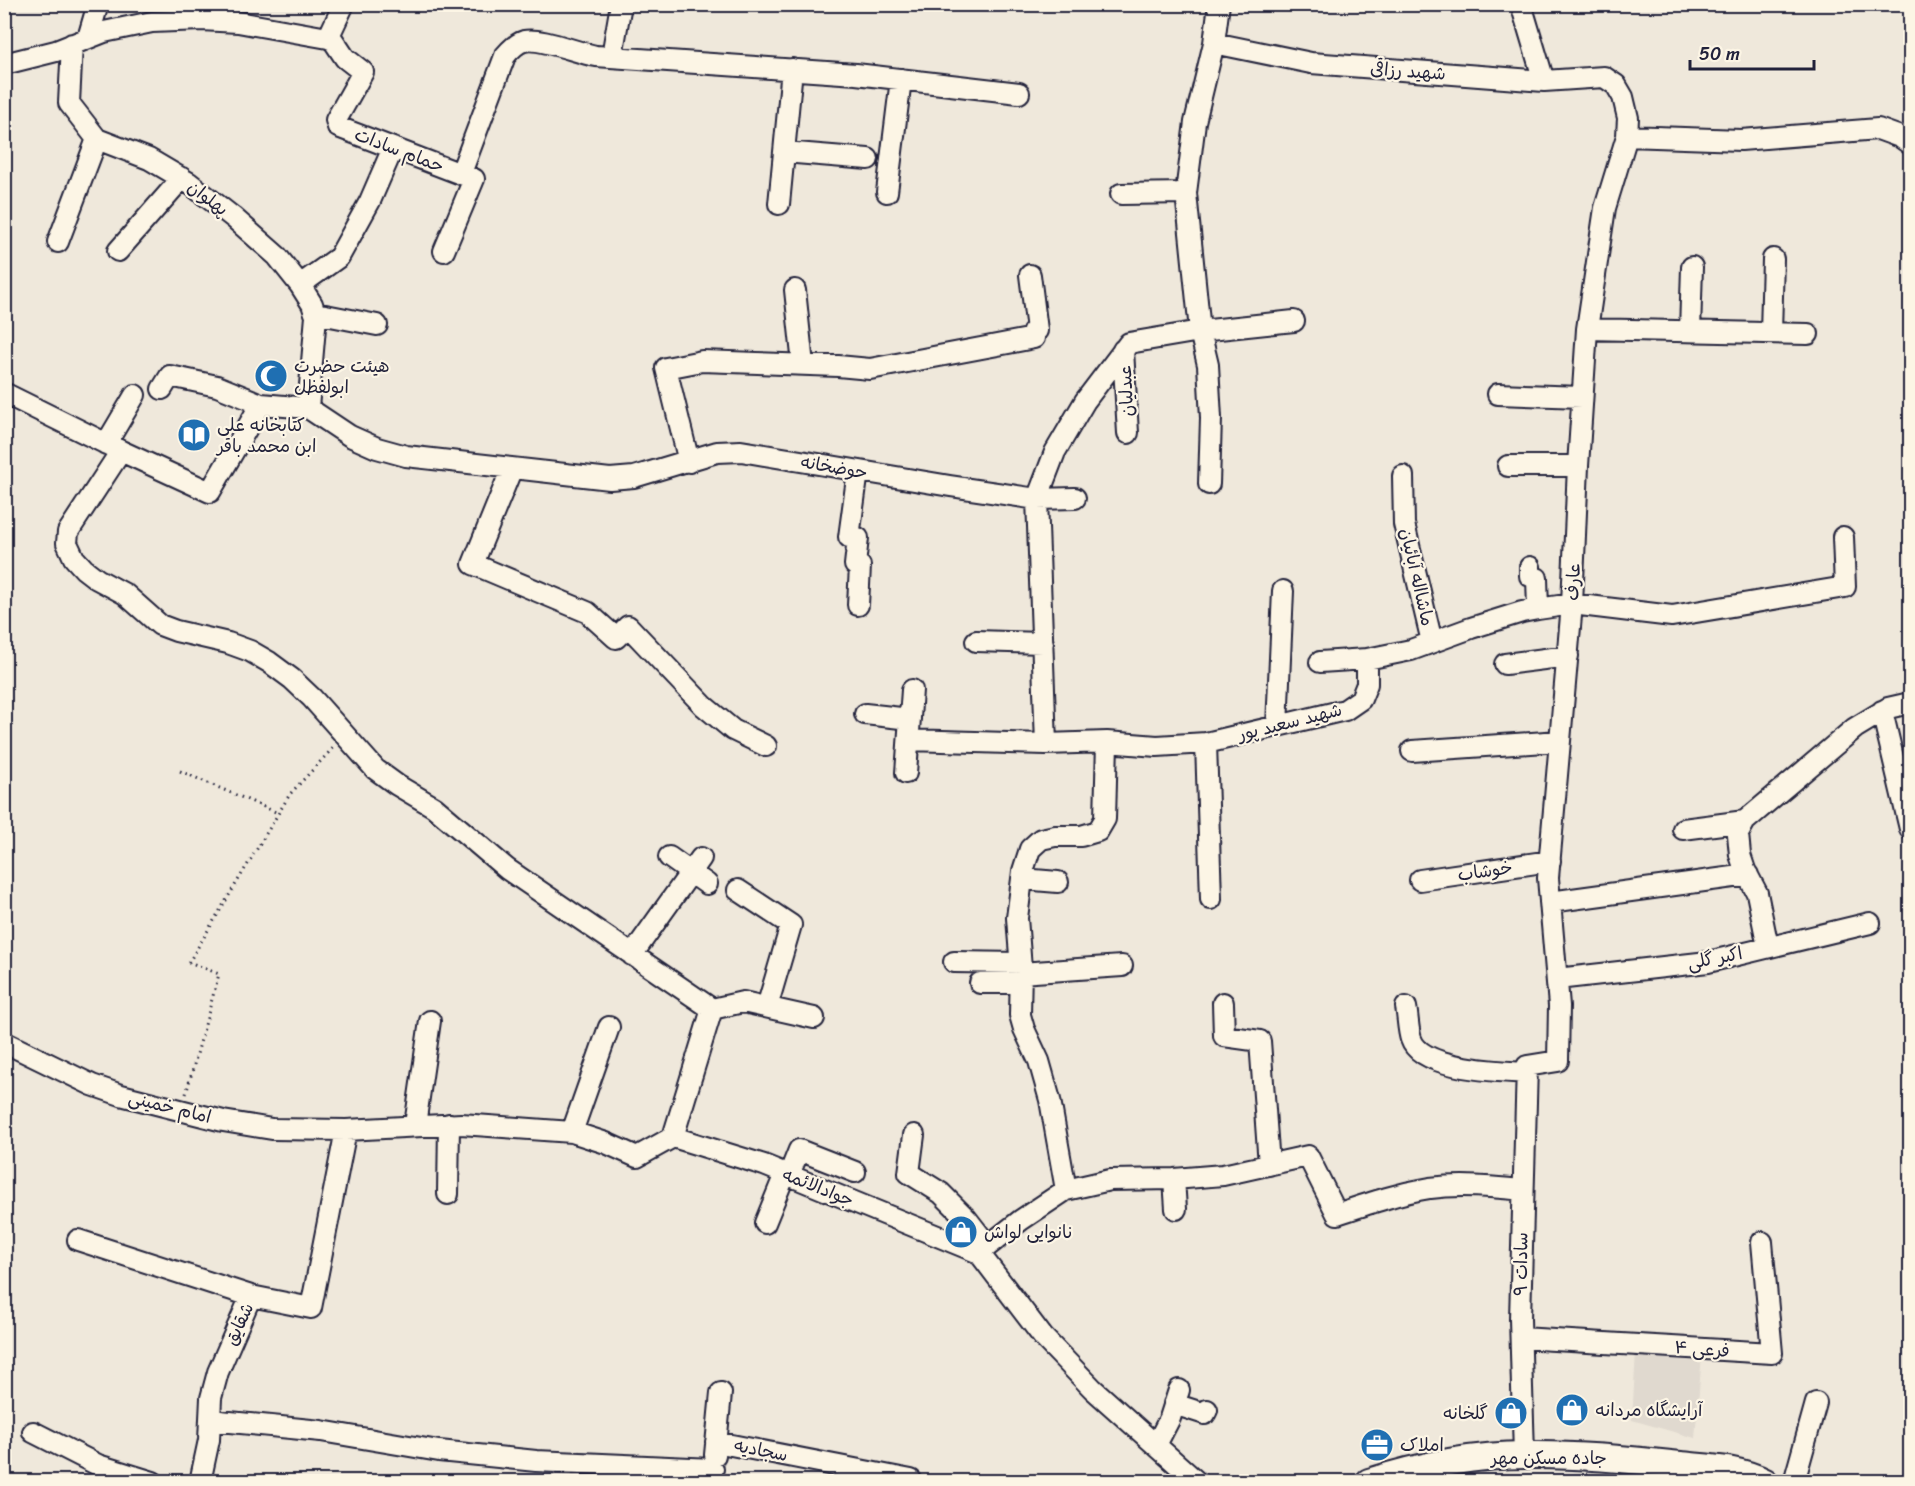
<svg xmlns="http://www.w3.org/2000/svg" width="1915" height="1486" viewBox="0 0 1915 1486" font-family="Sriracha,'Playpen Sans Arabic',sans-serif">
  <rect width="100%" height="100%" fill="#efe8db"/>
  <filter id="ink" filterUnits="userSpaceOnUse"><feTurbulence type="fractalNoise" baseFrequency=".0167" numOctaves="2"/><feDisplacementMap in="SourceGraphic" scale="12" xChannelSelector="R" yChannelSelector="G"/><feConvolveMatrix kernelMatrix="1 2 1 2 8 2 1 2 1" color-interpolation-filters="sRGB"/></filter>
  <g filter="url(#ink)">
    <path fill="#e0d9cf" d="M1636 1351 1702 1355 1695 1438 1632 1420Z"/>
    <g fill="none" stroke-linecap="round" stroke-linejoin="round">
      <g stroke="#22223b" stroke-width="24">
        <path id="minor" d="M1521 4 1544 81
          M88 38 98 4
          M328 38 333 40 345 58 363 72 336 120 338 127 474 179 444 251
          M1214 43 1311 63 1544 81 1604 77 1616 85 1623 97 1628 118 1627 136 1605 208 1587 329 1578 466 1572 604 1548 878 1559 1006 1558 1061 1527 1066 1520 1319 1524 1455
          M612 56 621 4
          M4 64 56 51 104 32 152 22 201 20 238 22 328 38 344 4
          M1627 136 1741 140 1878 129 1900 137 1910 144
          M97 139 149 159 188 182 234 218 277 256 300 285
          M393 148 370 201 339 257 300 285 312 304 316 316 308 408 350 436 377 448 406 456 610 479 634 477 717 452 741 451 950 486 1037 499 1075 498
          M784 152 868 159
          M461 173 505 56C510 50 517 43 524 41 540 37 578 53 596 56L856 74 1019 93
          M887 192 901 79
          M1121 194 1186 193
          M779 204 792 69
          M58 242 97 139 69 103 72 44
          M118 251 182 178
          M795 290 803 365
          M315 313 377 325
          M1587 329 1808 334
          M1690 331 1692 267
          M1771 333 1773 259
          M1123 350 1128 433
          M162 389 170 376 217 386 261 404 308 408
          M4 393 121 451 68 532 67 543 74 558 84 569 97 579 125 594 160 625 176 631 228 643 250 651 269 662 292 679 312 698 375 769 397 785 434 807 507 869 712 1009 673 1137
          M1498 394 1582 397
          M106 444 135 395
          M121 451 210 492 261 404
          M689 462 666 368 702 361 838 366 870 369 1034 338 1033 332 1037 330 1030 275
          M1508 466H1578
          M512 468 473 564 587 612 616 638 628 626 704 706 733 730 766 746
          M1403 476 1404 524 1432 642
          M1209 484 1211 418 1208 365 1200 331 1294 321
          M1530 567V576L1537 578 1538 609
          M858 605 860 566 855 565 858 538 849 537 858 471
          M976 641 1043 643
          M1320 662 1367 659
          M1505 664 1568 656
          M1882 711 1910 829
          M865 714 910 719
          M1277 726 1283 591
          M909 740 1046 744
          M1107 742 1157 746 1206 743 1345 710 1361 699 1367 684V659L1411 650 1471 628 1522 612 1538 609 1572 604 1672 616 1845 587 1843 537
          M1206 743 1211 899
          M1412 751 1560 741
          M906 773 912 690
          M1683 829 1745 821
          M669 857 707 884
          M1022 879 1058 882
          M1420 880 1550 861
          M738 890 791 925 767 1007
          M1550 902 1748 875
          M1768 947 1757 893 1745 870 1740 855 1738 834 1745 821 1855 728 1888 708 1910 703
          M632 955 701 858
          M954 962 1020 963
          M1020 973 1122 966
          M1557 979 1708 962 1870 923
          M980 983H1020
          M1223 1003 1224 1036 1260 1041 1269 1165
          M1406 1007C1408 1017 1408 1030 1411 1039 1421 1070 1500 1071 1527 1073
          M712 1009 743 1002 814 1018
          M4 1042 92 1085 121 1095 223 1121 272 1129 346 1130 461 1124 572 1132 606 1143 637 1157 673 1137 764 1165 979 1253 1043 1337 1093 1389 1197 1482
          M415 1125 430 1021
          M572 1132 609 1027
          M914 1135 909 1173 941 1193 967 1219 988 1246
          M789 1175 799 1150 855 1172
          M1174 1179 1176 1209
          M1066 1190 1110 1180 1174 1179 1223 1175 1308 1156 1337 1214C1367 1204 1399 1193 1430 1188 1461 1184 1492 1187 1523 1190
          M448 1194 449 1124
          M765 1223 785 1174
          M78 1240 251 1296
          M979 1253 1021 1220 1066 1190 1050 1100 1039 1061 1024 1029 1020 1015 1021 968 1017 918 1023 871 1030 849 1041 839 1055 836H1081L1098 831 1105 819 1107 742 1046 744 1037 499 1055 452 1085 401 1129 343 1200 331 1186 193 1195 122 1214 43 1219 4
          M1521 1338 1772 1353 1762 1242
          M1174 1404 1205 1414 1207 1410
          M210 1420 321 1431 439 1451 536 1461 713 1469
          M33 1432 98 1465 153 1482
          M716 1442 911 1480
          M1156 1445 1170 1418 1179 1390
          M715 1455 721 1393
          M200 1482 209 1440 211 1398 218 1372 251 1296 311 1308 346 1130
          M1794 1482 1816 1403"/>
      </g>
      <g stroke="#22223b" stroke-width="30">
        <path id="major" d="M1369 1482C1419 1466 1473 1455 1526 1455 1577 1454 1629 1459 1680 1465 1708 1468 1739 1468 1765 1482"/>
      </g>
      <path stroke="#22223b" stroke-width="3" stroke-dasharray="1.5 4.5" stroke-linecap="butt" d="M180 771 278 813
        M186 1094 219 974 189 962 290 794 334 747"/>
      <use href="#minor" stroke="#fcf5e5" stroke-width="20"/>
      <use href="#major" stroke="#fcf5e5" stroke-width="26"/>
    </g>
  </g>
  <defs>
    <g id="mosque-disc" transform="scale(1.725)"><circle r="9.5" fill="#1f6fb2" stroke="#fcf5e5"/><path d="M3.5-4.9A6 6 0 1 0 3.5 4.9A5 5 0 1 1 3.5-4.9Z" fill="#fff"/></g>
    <g id="library-disc" transform="scale(1.725)"><circle r="9.5" fill="#1f6fb2" stroke="#fcf5e5"/><path d="M-6-4Q-3-5.5-.7-3.5V5Q-3 3-6 4ZM6-4Q3-5.5 .7-3.5V5Q3 3 6 4Z" fill="#fff"/></g>
    <g id="shop-disc" transform="scale(1.725)"><circle r="9.5" fill="#1f6fb2" stroke="#fcf5e5"/><path d="M-5-2.5h2.3a2.7 3.5 0 0 1 5.4 0H5L5.5 6h-11ZM-1.5-2.5h3a1.5 2.3 0 0 0-3 0Z" fill="#fff"/></g>
    <g id="office-disc" transform="scale(1.725)"><circle r="9.5" fill="#1f6fb2" stroke="#fcf5e5"/><path d="M-6-3h4V-5.5h4V-3h4V5H-6ZM-1-4.5V-3h2v-1.5ZM-6 0V1H6V0Z" fill="#fff"/></g>
  </defs>
  <g fill-rule="evenodd">
    <use href="#mosque-disc" x="271" y="376"/>
    <use href="#library-disc" x="194" y="435"/>
    <use href="#shop-disc" x="961" y="1232"/>
    <use href="#shop-disc" x="1572" y="1410"/>
    <use href="#shop-disc" x="1511" y="1413"/>
    <use href="#office-disc" x="1377" y="1445"/>
  </g>
  <g text-anchor="middle" dominant-baseline="central" stroke-width="4.5" stroke-linejoin="round" paint-order="stroke">
    <g font-size="18" fill="#22223b" stroke="#fcf5e5">
      <text transform="translate(1408 71) rotate(4)">شهید رزاقی</text>
      <text transform="translate(399 150) rotate(21)">حمام سادات</text>
      <text transform="translate(208 198) rotate(37)">پهلوان</text>
      <text transform="translate(1126 391) rotate(-93)">عبدلیان</text>
      <text transform="translate(834 467) rotate(10)">حوضخانه</text>
      <text transform="translate(1417 577) rotate(77)">ماشااله آبائیان</text>
      <text transform="translate(1573 582) rotate(-87)">عارف</text>
      <text transform="translate(1290 722) rotate(-14)">شهید سعید پور</text>
      <text transform="translate(1485 871) rotate(-8)">خوشاب</text>
      <text transform="translate(1715 958) rotate(-11)">اکبر گلی</text>
      <text transform="translate(170 1107) rotate(14)">امام خمینی</text>
      <text transform="translate(818 1187) rotate(22)">جوادالائمه</text>
      <text transform="translate(1521 1264) rotate(-89)">سادات ۹</text>
      <text transform="translate(239 1324) rotate(-65)">شقایق</text>
      <text transform="translate(1702 1349) rotate(4)">فرعی ۴</text>
      <text transform="translate(761 1450) rotate(11)">سجادیه</text>
      <text x="1549" y="1458">جاده مسکن مهر</text>
    </g>
    <g font-size="18" fill="#22223b" stroke="#fcf5e5" text-anchor="start">
      <text x="294" y="366">هیئت حضرت<tspan x="294" dy="21">ابولفظل</tspan></text>
      <text x="217" y="425">کتابخانه علی<tspan x="217" dy="21">ابن محمد باقر</tspan></text>
      <text x="984" y="1232">نانوایی لواش</text>
      <text x="1595" y="1410">آرایشگاه مردانه</text>
      <text x="1488" y="1413" text-anchor="end">گلخانه</text>
      <text x="1400" y="1445">املاک</text>
    </g>
  </g>
  <rect width="1915" height="1486" fill="none" stroke="#fcf5e5" stroke-width="24"/>
  <rect x="12" y="12" width="1891" height="1462" fill="none" stroke="#22223b" stroke-width="2" filter="url(#ink)"/>
  <path d="M1690 60v9h124v-9" fill="none" stroke="#22223b" stroke-width="3"/>
  <text x="1699" y="60" font-size="18" fill="#22223b" stroke="#fcf5e5" stroke-width="4.5" paint-order="stroke">50 m</text>
</svg>
